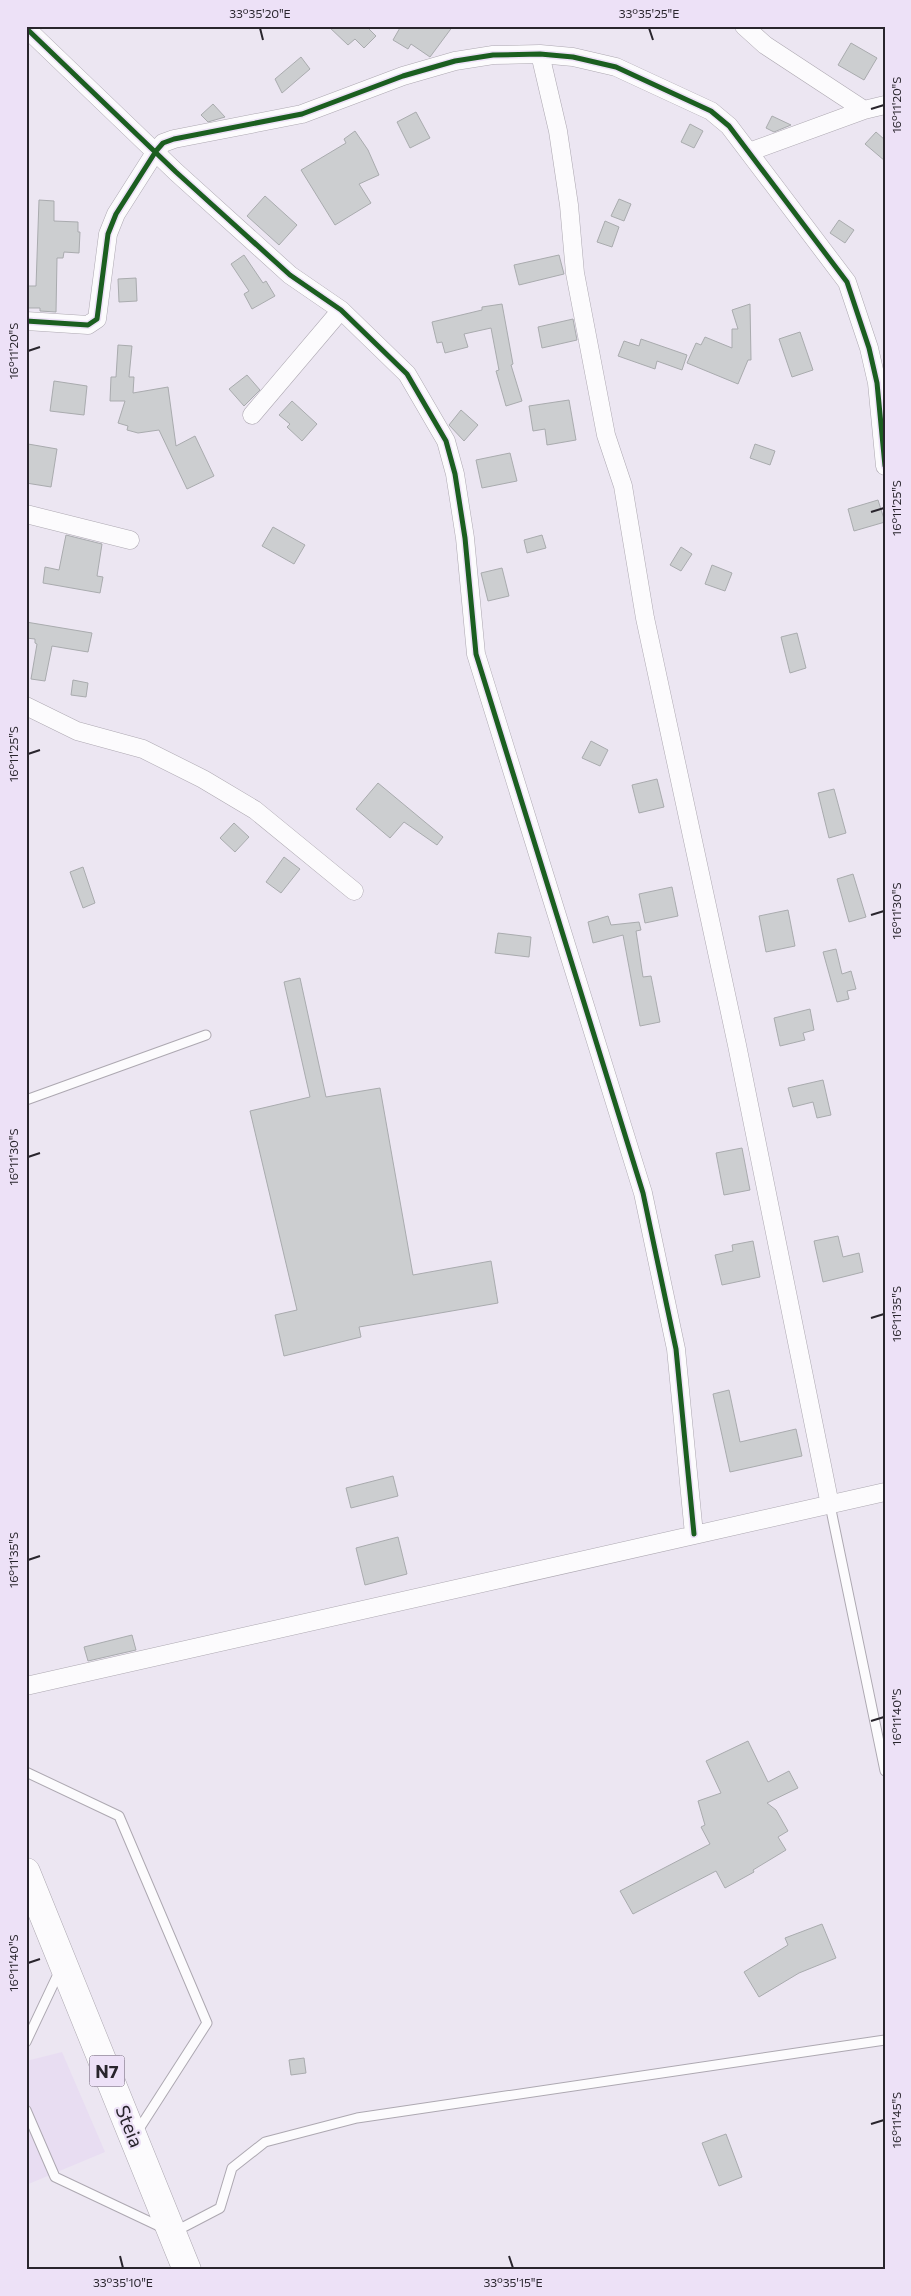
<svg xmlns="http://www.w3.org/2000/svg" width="911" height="2296" viewBox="0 0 911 2296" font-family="Commissioner,sans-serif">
  <rect width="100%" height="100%" fill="#ece6f2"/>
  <path fill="#e8ddf2" d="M62 2052 105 2152 26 2185V2061Z"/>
  <path fill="#ccced0" stroke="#a9abae" d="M328 26H366L376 36 364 48 355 39 348 45Z
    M401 26H453L430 57 411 44 408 49 393 40Z
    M851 43 877 58 864 80 838 65Z
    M301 57 310 69 282 93 275 79Z
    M213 104 225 117 208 122 201 115Z
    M416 112 430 138 410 148 397 122Z
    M772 116 791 125 774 132 766 128Z
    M690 124 703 131 694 148 681 142Z
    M355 131 368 150 379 175 359 184 371 203 335 225 301 170 346 143 344 139Z
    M876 132 885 140V161L865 144Z
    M265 196 297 225 279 245 247 216Z
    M619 199 631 204 624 221 611 216Z
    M39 200 54 201V221L78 222V232H80L79 253 64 252 63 258H57L56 312 40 311V308H26V286H36Z
    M839 220 854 230 845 243 830 233Z
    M605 221 619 227 612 247 597 242Z
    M244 255 263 283 266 281 275 296 252 309 244 294 249 291 231 264Z
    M559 255 564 274 519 285 514 265Z
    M136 278 137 301 119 302 118 279Z
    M502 304 513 364 511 365 522 401 506 406 496 371 499 370 491 328 464 334 468 347 445 353 442 342 437 343 432 322 482 310V307Z
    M750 304 751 360H748L738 384 687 363 696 343 701 345 705 337 732 348V329H738L732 310Z
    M573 319 577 340 542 348 538 327Z
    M800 332 813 370 792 377 779 339Z
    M641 339 687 355 682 370 657 361 655 369 618 356 624 341 639 346Z
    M118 345 132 346 129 377H134L133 393 168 387 176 446 195 436 214 476 187 489 159 430 138 433 127 430 128 426 118 423 125 401H110L111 377H116Z
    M247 375 260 390 244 406 229 389Z
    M54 381 87 386 84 415 50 411Z
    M569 400 576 440 547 445 545 429 533 431 529 406Z
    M292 401 317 424 302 441 287 427 290 424 279 415Z
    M461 410 478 425 464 441 449 425Z
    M28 444 57 449 51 487 26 483Z
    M755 444 775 451 770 465 750 458Z
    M510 453 517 481 482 488 476 460Z
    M878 500 885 522 854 531 848 509Z
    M273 527 305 545 294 564 262 546Z
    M66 535 102 544 97 576 103 577 100 593 43 583 45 567 59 570Z
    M542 535 546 548 527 553 524 540Z
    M681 547 692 554 681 571 670 565Z
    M712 565 732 573 725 591 705 584Z
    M502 568 509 596 488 601 481 573Z
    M26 622 92 633 88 652 52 646 45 681 31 679 37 644 35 643V639L26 638Z
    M797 633 806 668 790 673 781 637Z
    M73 680 88 683 86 697 71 695Z
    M591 741 608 750 600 766 582 758Z
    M657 779 664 807 639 813 632 785Z
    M378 783 443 837 437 845 404 822 390 838 356 809Z
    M834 789 846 833 829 838 818 793Z
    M234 823 249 837 235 852 220 838Z
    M284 857 300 869 281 893 266 882Z
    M83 867 95 903 83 908 70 872Z
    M853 874 866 917 849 922 837 879Z
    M672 887 678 916 645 923 639 894Z
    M788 910 795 946 766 952 759 916Z
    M608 916 611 925 639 922 641 930 636 931 643 977 651 976 660 1022 640 1026 623 935 593 943 588 922Z
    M498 933 531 937 529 957 495 953Z
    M836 949 842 974 851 971 856 989 847 991 849 999 837 1002 823 952Z
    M300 978 326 1097 380 1088 413 1275 491 1261 498 1303 359 1327 361 1337 284 1356 275 1315 297 1310 250 1111 310 1097 284 982Z
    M810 1009 814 1030 803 1033 805 1040 780 1046 774 1018Z
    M823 1080 831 1115 817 1118 813 1102 793 1107 788 1088Z
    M742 1148 750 1190 724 1195 716 1153Z
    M838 1236 843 1257 859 1253 863 1272 823 1282 814 1241Z
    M753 1241 760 1277 722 1285 715 1255 733 1251 732 1245Z
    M729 1390 740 1442 796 1429 802 1456 730 1472 713 1394Z
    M393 1476 398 1496 351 1508 346 1488Z
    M398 1537 407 1574 365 1585 356 1548Z
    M132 1635 136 1650 88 1661 84 1647Z
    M748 1741 768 1782 789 1771 798 1788 767 1803 776 1810 788 1831 778 1837 786 1850 753 1870 754 1872 725 1888 716 1871 633 1914 620 1891 710 1844 701 1827 705 1825 698 1801 721 1793 706 1761Z
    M822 1924 836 1958 799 1973 759 1997 744 1972 788 1945 785 1938Z
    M304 2058 306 2073 291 2075 289 2060Z
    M726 2134 742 2177 719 2186 702 2143Z"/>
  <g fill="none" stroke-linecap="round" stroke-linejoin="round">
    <g stroke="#ada8b1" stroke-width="11">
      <path id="service" d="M26 1100 206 1035
        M830 1505 885 1771
        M26 1772 119 1816 207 2023 137 2132
        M26 2042 60 1970
        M26 2110 55 2177 163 2228
        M174 2232 220 2208 232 2168 265 2142 357 2118 885 2040"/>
    </g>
    <g stroke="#ada8b1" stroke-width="19">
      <path id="minor" d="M744 26 765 45 864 110
        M26 28 176 172 290 275 341 310 407 374 446 441 455 474 465 538 476 654 643 1193 676 1349 694 1534
        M540 54 558 131 569 205 575 273 606 435 623 486 645 618 737 1045 830 1505
        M749 152 864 110 885 105
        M26 321 88 325 97 319 108 234 116 214 156 151 163 143 174 139 302 114 403 76 455 61 493 55 540 54 573 57 616 67 711 111 729 126 847 282 869 348 877 383 885 466
        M252 415 341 310
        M26 514 130 540
        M26 706 77 731 143 749 203 779 255 810 354 891
        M26 1686 885 1492"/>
    </g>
    <g stroke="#ada8b1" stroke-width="29">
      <path id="primary" d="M26 1872 187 2270"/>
    </g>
    <use href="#service" stroke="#fcfbfd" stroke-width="9"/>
    <use href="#minor" stroke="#fcfbfd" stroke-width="18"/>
    <use href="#primary" stroke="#fcfbfd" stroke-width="28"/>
    <g stroke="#ede1f7" stroke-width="8">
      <path id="cycleway" d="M26 28 176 172 290 275 341 310 407 374 446 441 455 474 465 538 476 654 643 1193 676 1349 694 1534
        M26 321 88 325 97 319 108 234 116 214 156 151 163 143 174 139 302 114 403 76 455 61 493 55 540 54 573 57 616 67 711 111 729 126 847 282 869 348 877 383 885 466"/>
    </g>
    <use href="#cycleway" stroke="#1b5e20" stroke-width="5"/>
  </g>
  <path fill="none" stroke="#29252d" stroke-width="2" d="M260 28 263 40M649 28 653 40M871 109 884 105M28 351 40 347M871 512 884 508M28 754 40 750M871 915 884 911M28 1157 40 1153M871 1318 884 1314M28 1560 40 1556M871 1721 884 1717M28 1963 40 1959M871 2124 884 2120M120 2256 123 2268M509 2256 513 2268"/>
  <g text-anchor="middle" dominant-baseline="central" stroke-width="4.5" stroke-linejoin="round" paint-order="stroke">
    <rect fill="#ede1f7" stroke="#645d6a" stroke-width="1" x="89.5" y="2055.5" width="35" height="31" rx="4"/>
    <g font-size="18" font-weight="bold" fill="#29252d">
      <text x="107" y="2071">N7</text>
    </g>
    <g font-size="19" fill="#29252d" stroke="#ede1f7">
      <text transform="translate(130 2126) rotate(68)">Steia</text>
    </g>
  </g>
  <rect width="911" height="2296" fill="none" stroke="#ede1f7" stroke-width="55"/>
  <rect x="28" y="28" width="856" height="2240" fill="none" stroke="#29252d" stroke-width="2"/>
  <g font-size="12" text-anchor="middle" fill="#29252d">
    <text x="260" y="18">33°35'20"E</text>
    <text x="649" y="18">33°35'25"E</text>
    <text transform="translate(897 105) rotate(-90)" y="4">16°11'20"S</text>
    <text transform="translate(14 351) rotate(-90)" y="4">16°11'20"S</text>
    <text transform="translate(897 508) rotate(-90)" y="4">16°11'25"S</text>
    <text transform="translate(14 754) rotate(-90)" y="4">16°11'25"S</text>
    <text transform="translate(897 911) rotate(-90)" y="4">16°11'30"S</text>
    <text transform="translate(14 1157) rotate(-90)" y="4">16°11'30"S</text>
    <text transform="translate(897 1314) rotate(-90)" y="4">16°11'35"S</text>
    <text transform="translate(14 1560) rotate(-90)" y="4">16°11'35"S</text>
    <text transform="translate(897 1717) rotate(-90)" y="4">16°11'40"S</text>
    <text transform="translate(14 1963) rotate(-90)" y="4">16°11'40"S</text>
    <text transform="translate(897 2120) rotate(-90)" y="4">16°11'45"S</text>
    <text x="123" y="2287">33°35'10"E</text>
    <text x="513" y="2287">33°35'15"E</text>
  </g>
</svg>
